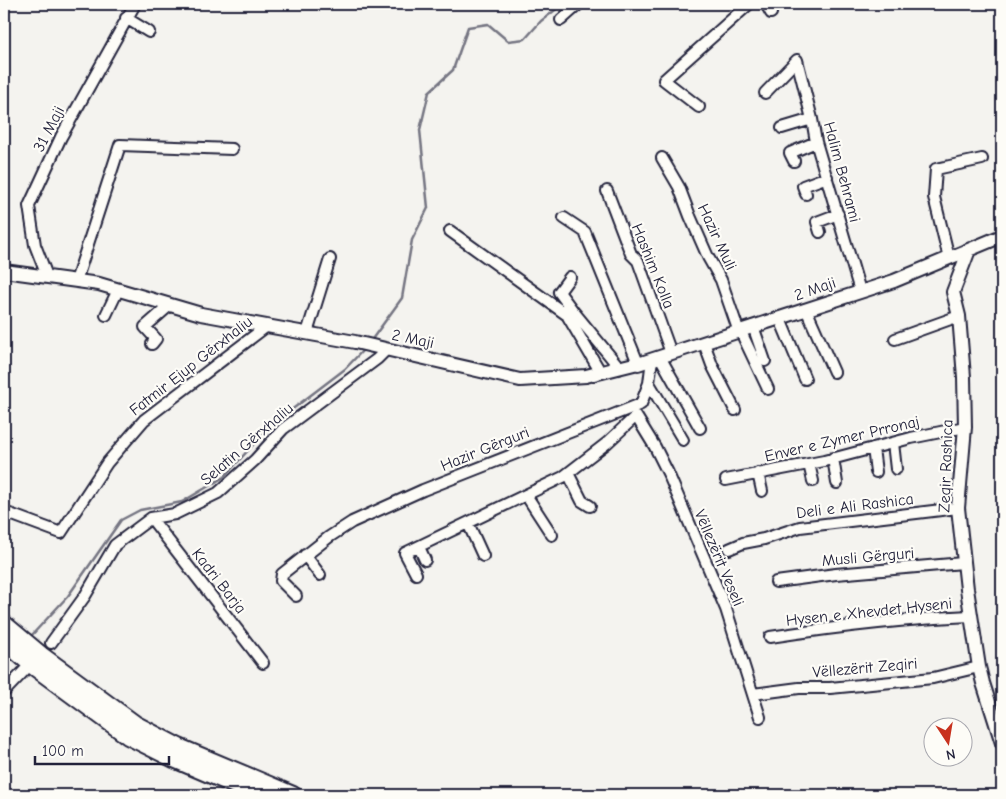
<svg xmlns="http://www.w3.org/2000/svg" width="1006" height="799" viewBox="0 0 1006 799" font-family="'Comic Neue',sans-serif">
  <rect width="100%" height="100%" fill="#f4f3ef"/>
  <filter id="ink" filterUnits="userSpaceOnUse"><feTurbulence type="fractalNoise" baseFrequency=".02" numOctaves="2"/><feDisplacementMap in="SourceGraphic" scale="10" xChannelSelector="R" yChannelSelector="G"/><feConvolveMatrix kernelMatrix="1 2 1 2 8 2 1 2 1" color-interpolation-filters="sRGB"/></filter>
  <g filter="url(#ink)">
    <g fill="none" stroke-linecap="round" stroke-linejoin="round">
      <path stroke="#757582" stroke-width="2.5" d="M370 342 402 298 412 240 428 208 420 130 429 92 453 70 468 27 488 24 508 41 525 39 541 21 563 4
        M31 636 68 596 121 520 140 510 182 502 224 477 269 427 345 369 365 348
        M4 667 6 664"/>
      <g stroke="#22223b" stroke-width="9">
        <path id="service" d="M998 4 1002 6"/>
      </g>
      <g stroke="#22223b" stroke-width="14">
        <path id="minor" d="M766 4 771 13
          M126 18 149 32
          M561 20 579 4
          M797 60 812 119 816 142 860 291
          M765 93 797 60
          M699 107 664 80 749 4
          M782 128 812 119
          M662 158 679 187 690 216 708 257 721 280 739 332
          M794 161 790 153 816 142
          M607 191 631 254 638 261 671 353
          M806 194 803 186 827 177
          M564 218 585 232 638 363
          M450 231 567 315 601 373
          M820 232 817 222 838 214
          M949 258 934 197 936 169 982 159
          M47 276 35 245 29 206 61 137 135 4
          M570 277 559 292 573 311 619 367
          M76 281 120 145 232 149
          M806 309 834 372
          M106 315 118 290
          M780 319 805 379
          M753 326 765 361
          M740 330 768 389
          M307 333 330 259
          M895 339 959 316
          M704 343 712 365 735 410
          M152 344 156 339 145 327 170 305
          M660 357 700 428
          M649 383 683 440
          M893 443 896 469
          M873 448 876 472
          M833 458 837 483
          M809 464 813 481
          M568 473 582 501 590 506
          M758 473 762 491
          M726 480 824 461 911 438 965 427
          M526 495 552 535
          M10 514 61 533 107 463 144 420 267 326
          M151 518 263 663
          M468 523 483 556
          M419 547 425 560
          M729 549 743 543 764 539 800 527 958 508
          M305 555 320 575
          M416 574 405 553 563 477 607 443 636 416 655 447 668 473 726 609 760 717
          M776 582 836 574 963 563
          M296 596 281 581 282 574 329 537 352 522 423 490 641 404 649 383 652 359
          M770 637C836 627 903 619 970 616
          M51 643 85 596 115 545 151 518 175 514 218 493 255 460 283 429 377 359 387 349
          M4 692 25 670
          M753 694 799 688H830L933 678 979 667"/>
      </g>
      <g stroke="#22223b" stroke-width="16">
        <path id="tertiary" d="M969 250 953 292 959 316 964 377 965 427 958 508 967 589 979 667 983 683 1002 743
          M4 271 99 284 201 314 355 342 520 380 586 376 638 363V364L894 281 1002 236"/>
      </g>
      <g stroke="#22223b" stroke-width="20">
        <path id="trunk" d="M4 624 41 655 135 724 179 747 293 795
          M4 641 33 666 128 736 174 759 258 795"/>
      </g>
      <use href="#service" stroke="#fdfcf7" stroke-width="5"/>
      <use href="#minor" stroke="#fdfcf7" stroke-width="10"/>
      <use href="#tertiary" stroke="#fdfcf7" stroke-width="12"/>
      <use href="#trunk" stroke="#fdfcf7" stroke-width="16"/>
    </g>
  </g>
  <g text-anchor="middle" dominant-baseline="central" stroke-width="4.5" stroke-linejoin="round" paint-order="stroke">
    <g font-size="16" fill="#22223b" stroke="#fdfcf7">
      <text transform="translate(49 129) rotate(-63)">31 Maji</text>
      <text transform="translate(842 172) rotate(75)">Halim Behrami</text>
      <text transform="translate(717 237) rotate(65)">Hazir Muli</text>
      <text transform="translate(653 266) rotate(68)">Hashim Kolla</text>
      <text transform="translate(815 289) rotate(-19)">2 Maji</text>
      <text transform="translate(413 339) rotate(12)">2 Maji</text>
      <text transform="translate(191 366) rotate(-38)">Fatmir Ejup Gërxhaliu</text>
      <text transform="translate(842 439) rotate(-13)">Enver e Zymer Prronaj</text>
      <text transform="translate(247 444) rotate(-41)">Selatin Gërxhaliu</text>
      <text transform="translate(485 449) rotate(-22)">Hazir Gërguri</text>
      <text transform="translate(946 466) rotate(-88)">Zeqir Rashica</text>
      <text transform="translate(855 506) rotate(-7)">Deli e Ali Rashica</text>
      <text transform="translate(868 557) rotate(-5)">Musli Gërguri</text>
      <text transform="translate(719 558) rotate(67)">Vëllezërit Veseli</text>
      <text transform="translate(219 581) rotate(52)">Kadri Barja</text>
      <text transform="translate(869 612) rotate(-6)">Hysen e Xhevdet Hyseni</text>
      <text transform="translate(865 668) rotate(-5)">Vëllezërit Zeqiri</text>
    </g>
  </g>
  <rect width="1006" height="799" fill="none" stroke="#fdfcf7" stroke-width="20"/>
  <rect x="10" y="10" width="986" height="779" fill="none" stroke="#22223b" stroke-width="2" filter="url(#ink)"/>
  <g transform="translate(948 742) rotate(168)"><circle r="24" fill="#fdfcf7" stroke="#a5a5ac"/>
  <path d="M0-4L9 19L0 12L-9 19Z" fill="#c8321e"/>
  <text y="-8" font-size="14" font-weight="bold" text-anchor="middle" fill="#22223b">N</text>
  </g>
  <path d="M35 756v8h134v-8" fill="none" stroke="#22223b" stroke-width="2.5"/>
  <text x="42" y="756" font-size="15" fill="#22223b" stroke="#fdfcf7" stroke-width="4" paint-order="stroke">100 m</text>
</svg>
